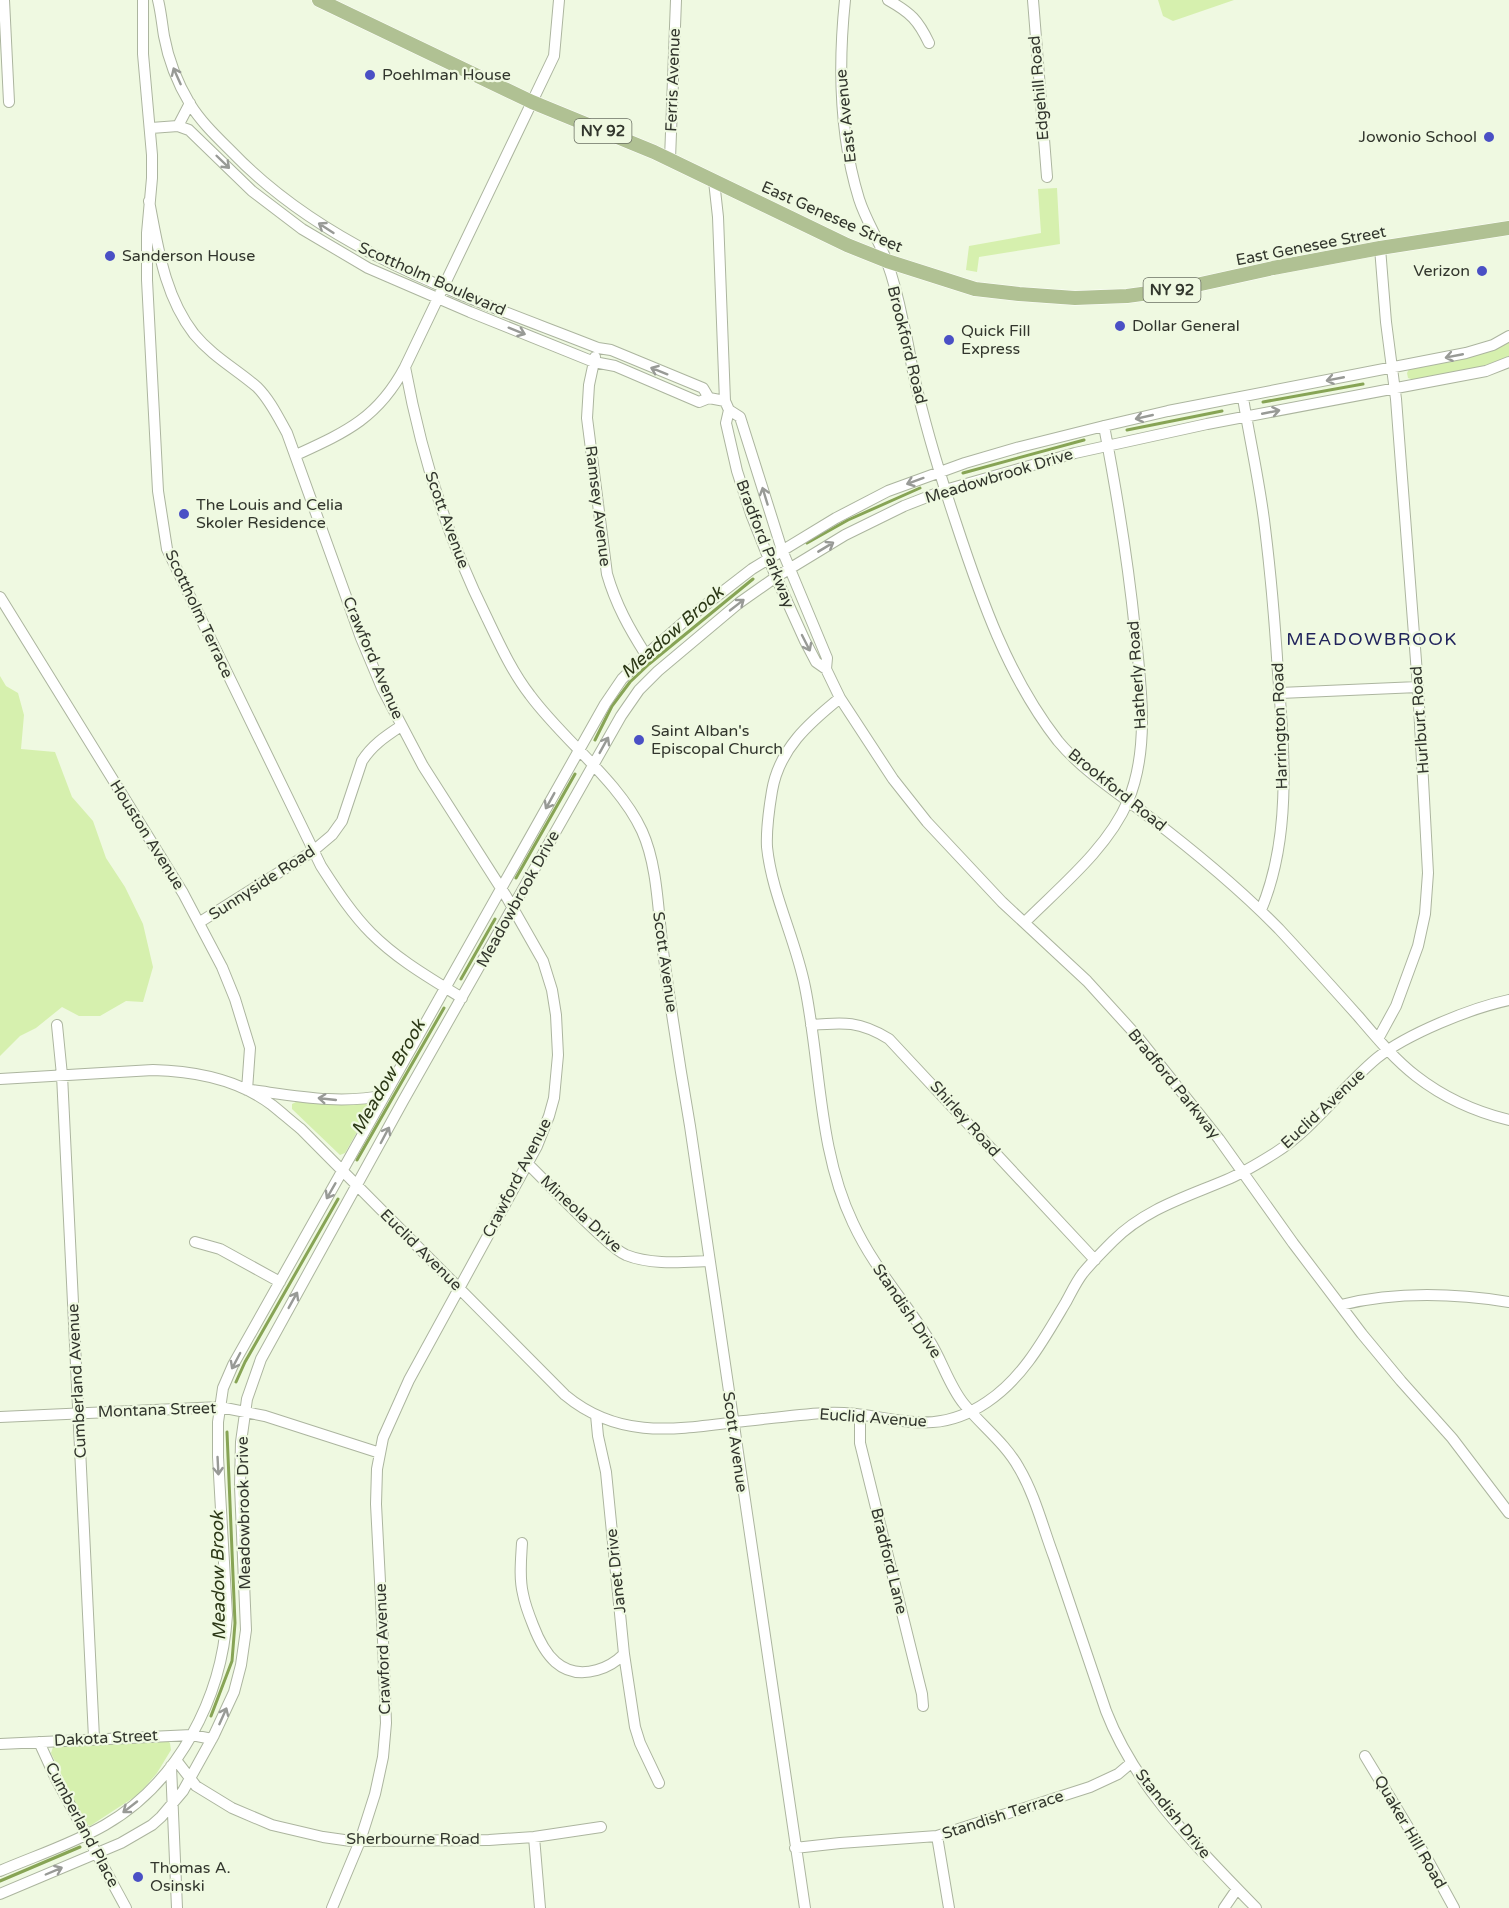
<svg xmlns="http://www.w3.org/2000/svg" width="1509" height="1908" viewBox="0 0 1509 1908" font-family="'Varela Round',sans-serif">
  <rect width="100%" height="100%" fill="#eff9e1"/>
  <path fill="#d6f0ae" d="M1158 0H1234L1173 21 1163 16Z
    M1057 188 1060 244 979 257 977 272 966 270 969 246 1041 233 1038 189Z
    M1509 341V356C1480 370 1446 374 1414 380L1408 378 1407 373 1409 369Z
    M0 676 6 686 18 693 24 715 21 749 55 752 72 797 93 821 106 858 125 887 143 924 153 967 143 1002 126 1001 100 1016H79L62 1007 36 1028 20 1036 0 1056Z
    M298 1101 364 1103 367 1104 370 1109 345 1153 340 1155 292 1109V1104Z
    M166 1740 170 1743 171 1750 157 1773 139 1794 90 1826 85 1823 51 1753 53 1747 57 1745Z"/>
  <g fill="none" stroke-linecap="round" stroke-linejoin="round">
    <path stroke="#87a455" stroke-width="3" d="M1263 402 1363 384
      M1127 430 1222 411
      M963 473 1084 440
      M807 543 848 520 920 488
      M595 740 612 706 630 682 649 664 753 579
      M516 878 575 774
      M461 979 495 919
      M357 1160 444 1008
      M236 1382 245 1362 338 1199
      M211 1716 232 1661 235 1623 227 1432
      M0 1881 80 1847"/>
    <g stroke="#acb59f" stroke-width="12">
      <path id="minor" d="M4 0 9 102
        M143 0V54L152 155V178L147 233V280L158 491 167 549 321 866C336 889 351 913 371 933 398 960 430 978 462 998
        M158 0C161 12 162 24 164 36 168 58 178 84 190 104 201 122 217 137 232 152 330 254 469 297 598 348L611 350 703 388 709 398
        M559 0 554 56 405 367C421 454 447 537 486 616 499 643 512 672 530 695 563 740 619 781 642 831 658 866 658 914 663 951 671 1010 680 1068 690 1126L805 1908
        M845 0C838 67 839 134 859 199 866 221 879 240 887 262 894 281 899 302 903 322 908 340 910 358 914 376 925 426 940 475 956 523 981 599 1008 677 1058 741 1083 771 1118 793 1148 816 1194 851 1239 888 1279 929 1306 958 1332 987 1358 1016 1376 1037 1394 1059 1416 1076 1443 1097 1476 1112 1509 1120
        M888 0C911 13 918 20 929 43
        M1033 0 1047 177
        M178 126 189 130 252 191 302 229 368 268 470 312 594 362 615 366 699 402 709 398 725 401
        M151 128 178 126 190 103
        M670 159 676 0
        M714 181 718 217 725 401 729 410 726 423 737 471 751 514 776 577 805 641 816 662 826 669
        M149 201C158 247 164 295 194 334 212 356 236 369 257 387 270 400 278 417 287 433L361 638 382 688 423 766 506 896 543 961 552 990 556 1015 558 1055 554 1098 549 1116 537 1146 409 1380 383 1438 377 1469 376 1504 383 1640 386 1723 383 1757 375 1794 360 1841 332 1908
        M595 357 589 385 587 418 607 574C616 605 629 628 646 655
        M1243 398C1250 441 1260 484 1265 528 1271 576 1275 624 1278 673 1284 752 1292 836 1261 910
        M729 410 740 417 782 550 827 658 826 669 840 698 893 779 927 822 1002 902 1087 981 1137 1036 1219 1139 1293 1243 1362 1334 1401 1381 1452 1438 1509 1513
        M296 455C346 432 378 418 405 367
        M0 597 183 893 222 967 235 999 250 1048 247 1090
        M1280 693 1418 687
        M840 698C809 723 779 749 772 791 769 809 766 828 767 847 772 895 796 940 805 987 821 1066 818 1150 853 1223 874 1268 904 1300 929 1340 942 1360 949 1386 964 1404 982 1426 1005 1443 1019 1468 1035 1495 1043 1528 1054 1557 1071 1608 1089 1660 1106 1711 1136 1789 1199 1849 1256 1908
        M200 922 313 851 332 835 342 821 362 761C372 745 386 736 401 726
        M1025 922C1060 887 1108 848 1128 801 1150 749 1141 685 1135 630 1128 561 1117 494 1104 426
        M57 1025 62 1075 94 1738
        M811 1025C844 1022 860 1021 889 1039L1095 1260
        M1378 1039 1396 1006 1418 946 1425 914 1428 873 1418 687 1396 399 1386 322 1380 248
        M0 1079 153 1070C194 1071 239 1080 272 1105 282 1113 291 1121 301 1129L565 1395C618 1439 673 1430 735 1422 765 1419 795 1415 824 1413 885 1409 927 1443 987 1402 1023 1378 1044 1339 1066 1302 1071 1293 1076 1282 1083 1273 1092 1262 1103 1251 1113 1241 1145 1209 1186 1197 1226 1180 1243 1173 1259 1163 1275 1153 1314 1128 1341 1088 1377 1058 1407 1034 1471 1008 1509 1000
        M251 1090C296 1096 341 1105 385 1095
        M528 1164C551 1187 573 1210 597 1232 606 1240 615 1250 626 1255 651 1265 682 1262 708 1261
        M195 1242 220 1249 280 1282
        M1341 1305C1397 1291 1453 1293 1509 1302
        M596 1415 598 1436 606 1472 624 1654 635 1727 640 1743 659 1783
        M860 1415V1443L922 1694 923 1706
        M0 1417 220 1407 265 1416 380 1453
        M522 1543C521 1560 519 1578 523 1594 525 1605 529 1615 533 1625 544 1654 561 1680 597 1670 608 1667 616 1662 624 1654
        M39 1742 56 1779 126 1908
        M0 1744 192 1735 212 1739
        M1365 1756 1425 1855 1454 1908
        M176 1760 196 1786 232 1808 272 1825 323 1837 351 1841 489 1840 534 1837 601 1827
        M171 1766 177 1908
        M937 1836 949 1908
        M534 1837 540 1908
        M795 1848 840 1843 937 1836 1090 1787 1118 1774 1131 1763
        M0 1871C35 1856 72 1844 105 1825 178 1783 222 1698 227 1615L218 1457V1422L223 1388 233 1365 605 704 622 679 646 655 686 620 752 569 836 518 888 491 965 463 1020 447 1104 426 1168 411 1466 353 1493 345 1509 336
        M0 1894 121 1843 152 1825 161 1817 183 1791 214 1735 234 1692 241 1665 246 1630 240 1486 241 1442 247 1399 261 1359 403 1101 621 716 639 690 658 671 739 603 776 577 845 535 904 506 945 490 1075 453 1207 424 1486 371 1509 362
        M1224 1908 1237 1889"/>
    </g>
    <g stroke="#fff" stroke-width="15">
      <path id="major" d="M319 0 532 102 654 152 847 245 887 261 975 289 1019 294 1075 298 1127 296 1178 289 1273 268 1380 248 1509 228"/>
    </g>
    <use href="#minor" stroke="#fff" stroke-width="10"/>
    <use href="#major" stroke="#b0c193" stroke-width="14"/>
  </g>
  <defs><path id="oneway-shaft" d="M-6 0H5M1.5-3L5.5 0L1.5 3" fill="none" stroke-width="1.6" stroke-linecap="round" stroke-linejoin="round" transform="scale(1.5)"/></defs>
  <g stroke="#989a96">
    <use href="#oneway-shaft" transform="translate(177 76) rotate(-114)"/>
    <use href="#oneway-shaft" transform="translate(223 162) rotate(44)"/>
    <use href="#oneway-shaft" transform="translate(326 228) rotate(-147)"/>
    <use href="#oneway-shaft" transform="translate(517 331) rotate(22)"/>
    <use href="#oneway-shaft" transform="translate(1454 356) rotate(169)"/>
    <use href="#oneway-shaft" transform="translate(659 371) rotate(-158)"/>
    <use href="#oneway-shaft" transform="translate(1335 379) rotate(169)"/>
    <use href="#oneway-shaft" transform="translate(1271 412) rotate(-11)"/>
    <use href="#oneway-shaft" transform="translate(1144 417) rotate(167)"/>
    <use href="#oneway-shaft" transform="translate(915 481) rotate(160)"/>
    <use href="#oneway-shaft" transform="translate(765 496) rotate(-107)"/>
    <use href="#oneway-shaft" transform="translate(826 547) rotate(-31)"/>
    <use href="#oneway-shaft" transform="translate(737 605) rotate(-38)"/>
    <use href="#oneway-shaft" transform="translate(806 643) rotate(63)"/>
    <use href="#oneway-shaft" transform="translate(604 745) rotate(-61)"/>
    <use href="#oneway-shaft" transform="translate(550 801) rotate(119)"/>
    <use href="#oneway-shaft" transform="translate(327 1099) rotate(-174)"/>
    <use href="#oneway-shaft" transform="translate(385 1135) rotate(-62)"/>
    <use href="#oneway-shaft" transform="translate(331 1191) rotate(120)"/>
    <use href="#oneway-shaft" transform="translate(293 1300) rotate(-61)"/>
    <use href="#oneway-shaft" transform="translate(236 1361) rotate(118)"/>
    <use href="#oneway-shaft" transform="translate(218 1466) rotate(87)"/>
    <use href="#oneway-shaft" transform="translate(223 1716) rotate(-66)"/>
    <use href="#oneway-shaft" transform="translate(130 1807) rotate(142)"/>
    <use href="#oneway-shaft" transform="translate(54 1871) rotate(-23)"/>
  </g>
  <g fill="#4a50c5" stroke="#eff9e1" stroke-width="2">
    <circle cx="370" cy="75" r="6"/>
    <circle cx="1489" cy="137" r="6"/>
    <circle cx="110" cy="256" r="6"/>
    <circle cx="1482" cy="271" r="6"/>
    <circle cx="1120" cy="326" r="6"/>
    <circle cx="949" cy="340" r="6"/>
    <circle cx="184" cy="514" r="6"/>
    <circle cx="639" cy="740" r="6"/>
    <circle cx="138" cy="1877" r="6"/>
  </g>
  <g text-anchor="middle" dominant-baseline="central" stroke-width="4.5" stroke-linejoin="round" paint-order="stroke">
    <g fill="#eff9e1" stroke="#6b7063" stroke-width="1.5">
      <rect x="574.5" y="119" width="57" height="24" rx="4.5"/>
      <rect x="1143.5" y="278" width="57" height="24" rx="4.5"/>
    </g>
    <g font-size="15" font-weight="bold" fill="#32362d">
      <text x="603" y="131">NY 92</text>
      <text x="1172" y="290">NY 92</text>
    </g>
    <g font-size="16" fill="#32362d" stroke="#eff9e1" text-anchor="start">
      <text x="382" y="75">Poehlman House</text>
      <text x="1477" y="137" text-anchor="end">Jowonio School</text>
      <text x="122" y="256">Sanderson House</text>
      <text x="1470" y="271" text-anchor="end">Verizon</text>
      <text x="1132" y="326">Dollar General</text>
      <text x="961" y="331">Quick Fill<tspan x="961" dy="18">Express</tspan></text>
      <text x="196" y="505">The Louis and Celia<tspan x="196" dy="18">Skoler Residence</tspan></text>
      <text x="651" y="731">Saint Alban's<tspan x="651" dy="18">Episcopal Church</tspan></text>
      <text x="150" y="1868">Thomas A.<tspan x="150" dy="18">Osinski</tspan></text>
    </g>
    <g font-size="16" fill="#32362d" stroke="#eff9e1">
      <text transform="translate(673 80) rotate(-88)">Ferris Avenue</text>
      <text transform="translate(1039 88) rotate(-95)">Edgehill Road</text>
      <text transform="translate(846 116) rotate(-96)">East Avenue</text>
      <text transform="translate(832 217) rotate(24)">East Genesee Street</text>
      <text transform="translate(1311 246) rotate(-11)">East Genesee Street</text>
      <text transform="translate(432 279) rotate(24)">Scottholm Boulevard</text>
      <text transform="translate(907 345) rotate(76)">Brookford Road</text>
      <text transform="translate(999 476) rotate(-17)">Meadowbrook Drive</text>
      <text transform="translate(598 506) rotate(83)">Ramsey Avenue</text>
      <text transform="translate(447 520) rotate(70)">Scott Avenue</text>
      <text transform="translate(765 544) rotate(69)">Bradford Parkway</text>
      <text transform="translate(199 614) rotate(65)">Scottholm Terrace</text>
      <text transform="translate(373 658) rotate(67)">Crawford Avenue</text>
      <text transform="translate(1137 675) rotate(-94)">Hatherly Road</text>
      <text transform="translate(1420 720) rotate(-94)">Hurlburt Road</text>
      <text transform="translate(1280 726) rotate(-92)">Harrington Road</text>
      <text transform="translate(1117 790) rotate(39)">Brookford Road</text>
      <text transform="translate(147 835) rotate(58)">Houston Avenue</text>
      <text transform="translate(262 883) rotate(-33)">Sunnyside Road</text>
      <text transform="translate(518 899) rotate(-61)">Meadowbrook Drive</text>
      <text transform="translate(665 962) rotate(82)">Scott Avenue</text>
      <text transform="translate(1174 1084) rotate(51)">Bradford Parkway</text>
      <text transform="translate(1323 1109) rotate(-43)">Euclid Avenue</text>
      <text transform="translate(965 1119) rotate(48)">Shirley Road</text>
      <text transform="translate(517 1178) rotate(-63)">Crawford Avenue</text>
      <text transform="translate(581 1214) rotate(43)">Mineola Drive</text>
      <text transform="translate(421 1250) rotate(45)">Euclid Avenue</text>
      <text transform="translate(907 1311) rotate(56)">Standish Drive</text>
      <text transform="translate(77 1381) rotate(-93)">Cumberland Avenue</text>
      <text transform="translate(157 1410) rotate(-2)">Montana Street</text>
      <text transform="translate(873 1418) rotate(4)">Euclid Avenue</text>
      <text transform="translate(735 1442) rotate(82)">Scott Avenue</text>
      <text transform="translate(244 1513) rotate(-91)">Meadowbrook Drive</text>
      <text transform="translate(889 1561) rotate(76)">Bradford Lane</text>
      <text transform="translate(616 1571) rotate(-96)">Janet Drive</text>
      <text transform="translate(383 1649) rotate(-92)">Crawford Avenue</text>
      <text transform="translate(106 1738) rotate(-3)">Dakota Street</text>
      <text transform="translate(1173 1814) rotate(51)">Standish Drive</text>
      <text transform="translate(1003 1815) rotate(-18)">Standish Terrace</text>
      <text transform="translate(82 1825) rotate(62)">Cumberland Place</text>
      <text transform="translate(1410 1832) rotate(60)">Quaker Hill Road</text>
      <text x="413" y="1839">Sherbourne Road</text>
    </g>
    <g font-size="18" font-style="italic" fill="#2b3715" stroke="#eff9e1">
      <text transform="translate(672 632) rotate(-41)">Meadow Brook</text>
      <text transform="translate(388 1077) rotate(-60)">Meadow Brook</text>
      <text transform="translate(218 1576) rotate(-91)">Meadow Brook</text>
    </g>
    <g font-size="18" letter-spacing="1.5" fill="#20235c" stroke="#eff9e1">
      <text x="1372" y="639">MEADOWBROOK</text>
    </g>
  </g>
</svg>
